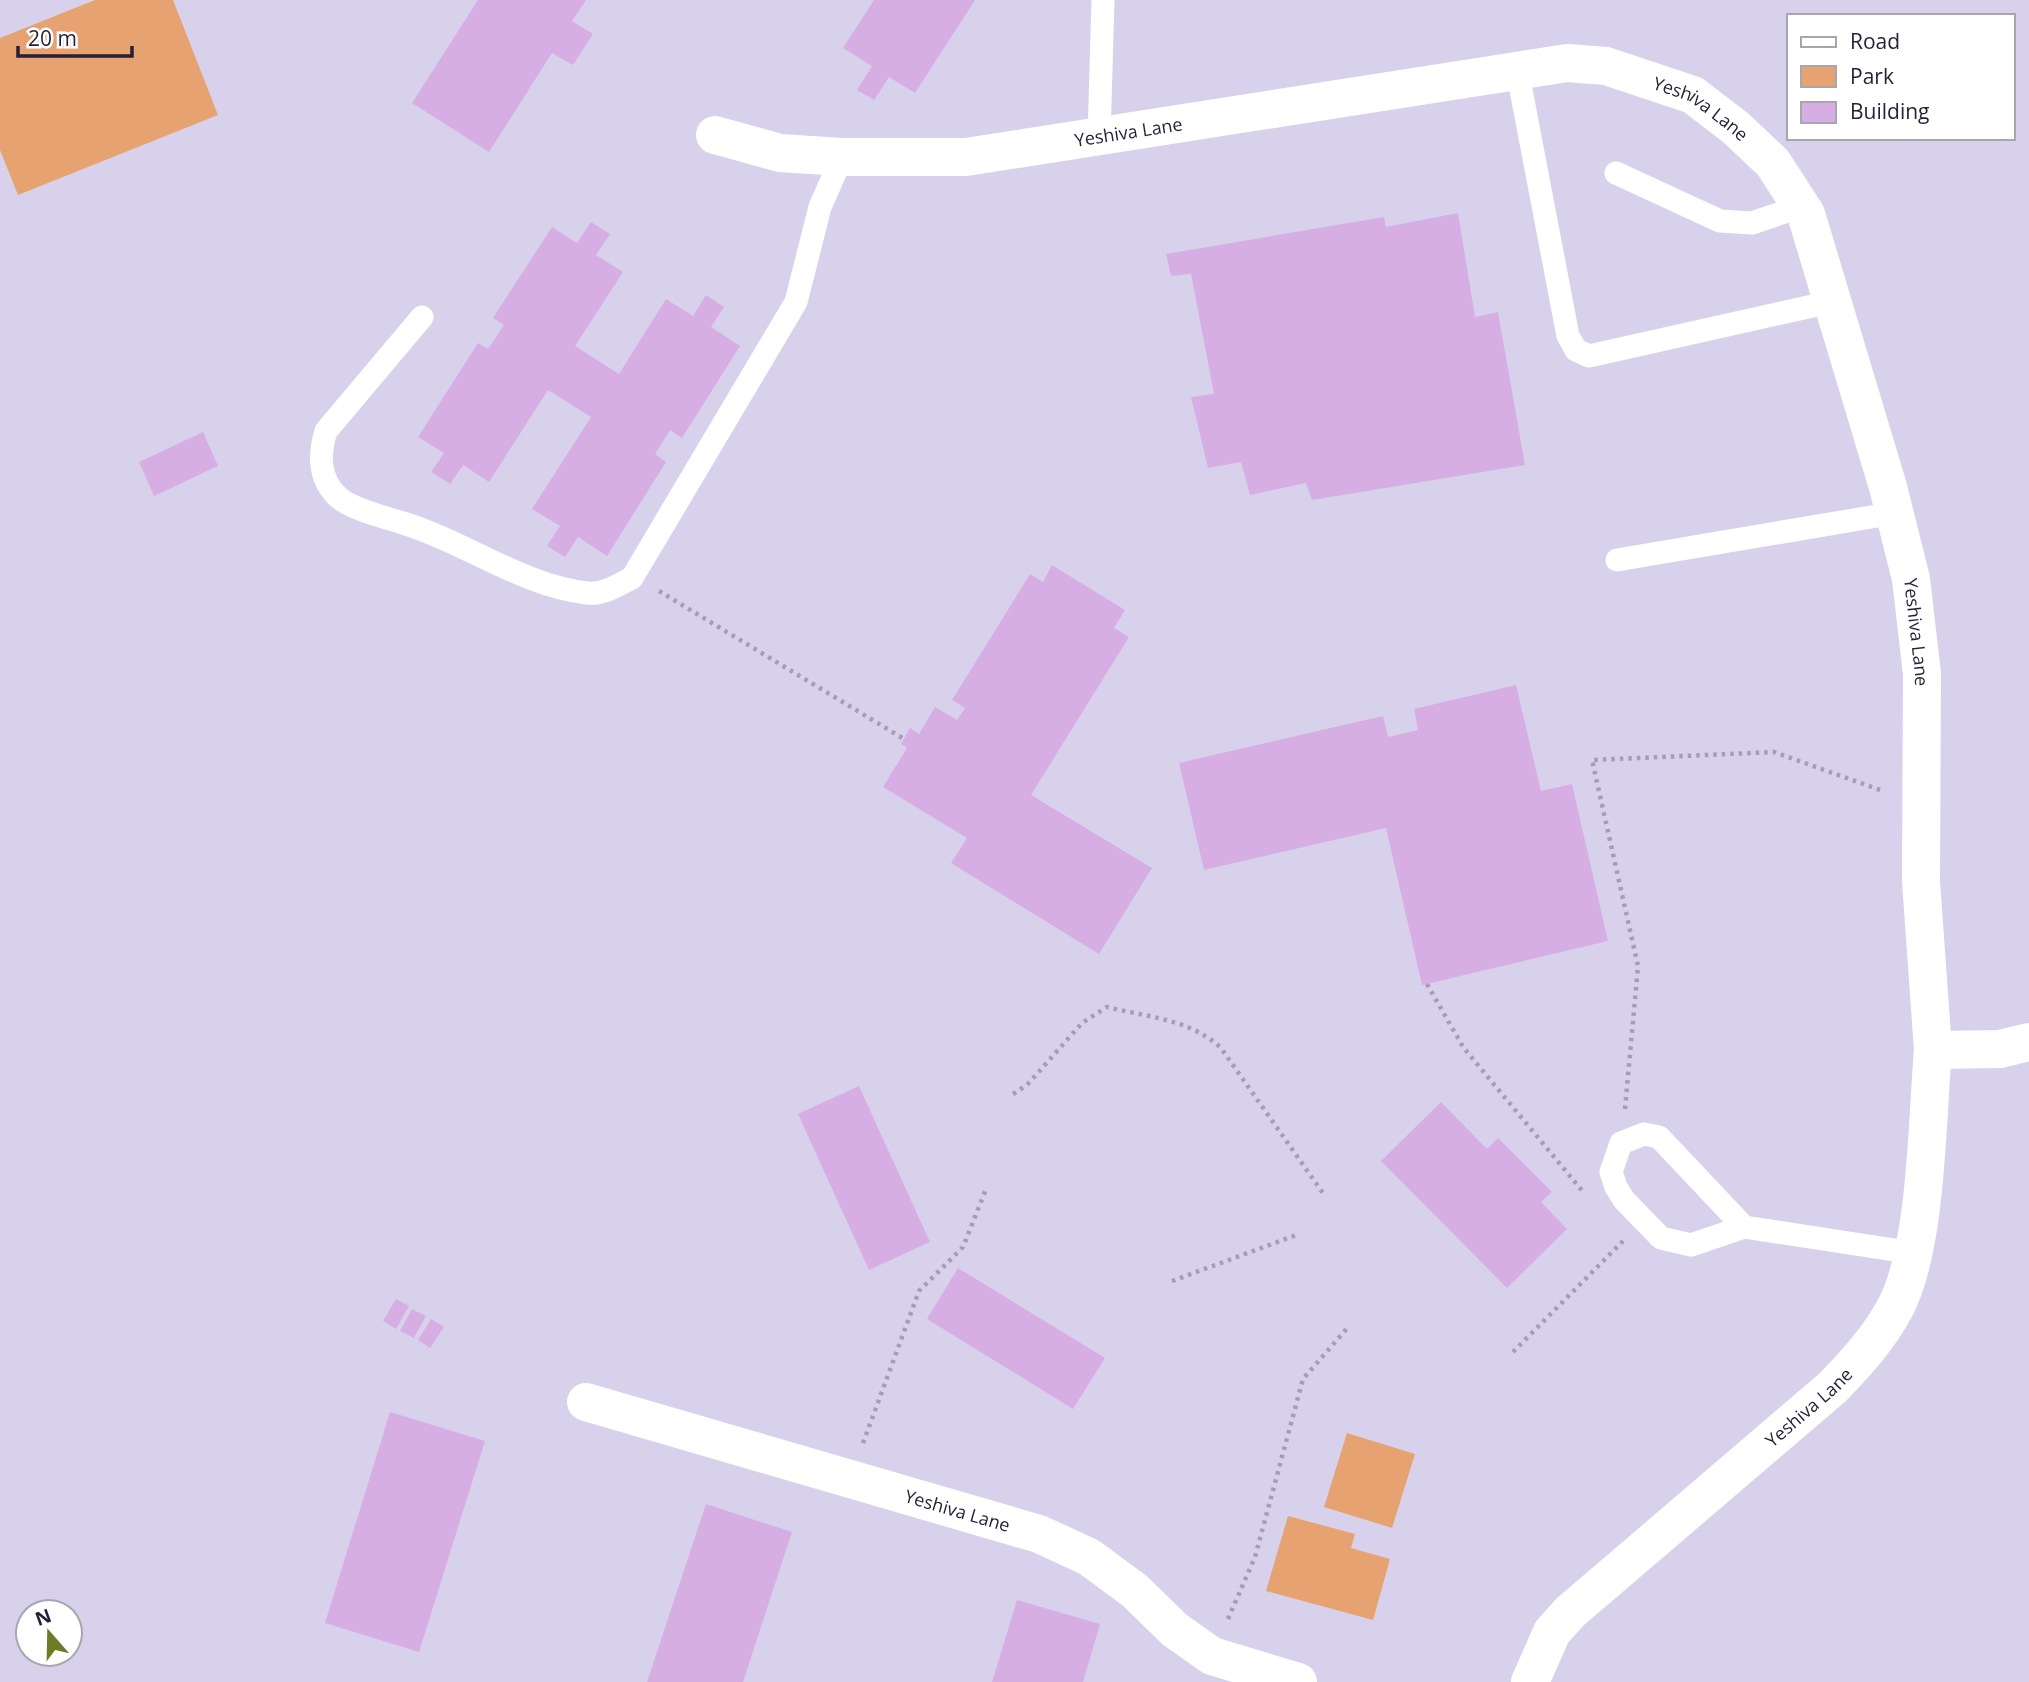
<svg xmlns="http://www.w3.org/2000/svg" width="2029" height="1682" viewBox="0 0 2029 1682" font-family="'Open Sans',sans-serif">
  <rect width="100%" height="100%" fill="#e7e0fa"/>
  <path fill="#d8d1ec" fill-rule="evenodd" d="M0 0H2029V1682H0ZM1789 16H2013V138H1789ZM28 1612H70V1654H28Z"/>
  <path fill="#e6a371" d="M95 0H173L218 115 18 195 0 150V38Z
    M1347 1433 1415 1454 1392 1528 1324 1507Z
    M1288 1516 1355 1534 1351 1548 1390 1559 1373 1620 1266 1591Z"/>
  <path fill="#d6aee4" d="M478 0H586L572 21 593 34 573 65 552 53 489 152 412 103Z
    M874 0H975L915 93 889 77 874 100 857 90 872 66 843 48Z
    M1458 213 1475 317 1498 312 1525 465 1312 500 1306 483 1250 495 1241 462 1208 468 1191 397 1214 394 1191 274 1171 276 1166 254 1384 217 1386 227Z
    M591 222 610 234 596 255 623 272 575 346 619 374 666 299 693 316 706 295 724 307 711 327 740 346 682 438 670 430 655 454 666 462 607 556 578 537 565 557 547 546 560 526 532 509 591 417 548 390 489 482 463 465 450 484 431 472 444 453 418 437 478 343 488 349 504 325 493 318 552 227 577 243Z
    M203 432 218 466 154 496 139 462Z
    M1052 565 1125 610 1114 628 1129 637 1031 795 1152 868 1099 954 951 863 967 838 883 787 907 748 901 744 910 728 919 734 935 707 957 720 965 708 952 700 1030 574 1043 582Z
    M1516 685 1541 791 1572 784 1608 941 1422 985 1386 828 1204 870 1179 763 1383 716 1388 737 1418 730 1414 709Z
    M859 1086 930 1242 869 1270 798 1114Z
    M1441 1102 1487 1149 1498 1138 1552 1192 1541 1202 1567 1229 1507 1288 1381 1161Z
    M958 1268 1105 1358 1073 1409 927 1319Z
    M396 1299 409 1306 396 1329 383 1321Z
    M412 1309 426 1316 414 1338 400 1331Z
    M431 1319 444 1327 430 1348 418 1340Z
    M390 1412 485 1441 419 1652 325 1623Z
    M706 1504 792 1532 743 1682H647Z
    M1017 1600 1100 1624 1083 1682H992Z"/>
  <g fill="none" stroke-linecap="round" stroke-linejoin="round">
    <path stroke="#a49db6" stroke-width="4.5" stroke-dasharray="3.5 5" stroke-linecap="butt" d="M659 591 904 739
      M1427 984 1463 1047 1584 1193
      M1013 1094 1027 1085 1082 1023 1107 1007C1147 1017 1190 1019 1221 1048L1325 1196
      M1625 1109 1638 966 1592 760 1774 752 1883 791
      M1172 1281 1299 1234
      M1513 1352 1623 1241
      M863 1443 919 1291 963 1247 986 1189
      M1228 1619 1255 1557 1303 1379 1349 1326"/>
    <path stroke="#fff" stroke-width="23" d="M1517 69 1568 336 1576 350 1589 356 1835 301
      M1099 138 1103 0
      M1616 173 1720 221 1752 223 1802 206
      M422 317 326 431C319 454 318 477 337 496 349 509 388 518 406 524 467 543 523 586 587 593 603 595 618 585 632 578L796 302 820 207 842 157
      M1617 560 1895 513
      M1744 1227 1691 1245 1661 1238 1624 1200 1616 1187 1611 1172 1621 1143 1644 1134 1659 1137 1744 1227 1914 1253"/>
    <g stroke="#fff" stroke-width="38">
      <path id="s1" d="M715 135 780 153 842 157H966L1567 63 1606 66 1693 95 1736 128 1773 163 1806 214 1888 487 1911 579 1922 674 1921 881 1933 1050"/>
      <path id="s2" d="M586 1402 1039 1534 1089 1557 1135 1591 1175 1630 1212 1656 1298 1682"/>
      <path id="s3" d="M1530 1682 1552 1632 1570 1612 1833 1387C1857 1362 1879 1338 1895 1308 1927 1249 1927 1119 1933 1050L2000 1049 2029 1042"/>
    </g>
  </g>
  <g text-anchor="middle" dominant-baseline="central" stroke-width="7" stroke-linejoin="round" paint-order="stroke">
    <g font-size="18" fill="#261f36" stroke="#fff">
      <text stroke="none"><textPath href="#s1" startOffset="1006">Yeshiva Lane</textPath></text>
      <text stroke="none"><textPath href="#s1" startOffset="418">Yeshiva Lane</textPath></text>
      <text stroke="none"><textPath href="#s1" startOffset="1592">Yeshiva Lane</textPath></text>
      <text stroke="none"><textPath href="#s3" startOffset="396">Yeshiva Lane</textPath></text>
      <text stroke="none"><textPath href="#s2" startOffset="387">Yeshiva Lane</textPath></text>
    </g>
  </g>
  <rect x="1787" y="14" width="228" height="126" fill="#ffffff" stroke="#a8a5af" stroke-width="2"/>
  <rect x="1801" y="37" width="35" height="10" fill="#ffffff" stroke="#a8a5af" stroke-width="2"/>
  <text x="1850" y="49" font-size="21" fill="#261f36">Road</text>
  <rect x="1801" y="66" width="35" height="21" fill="#e6a371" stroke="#a8a5af" stroke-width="2"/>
  <text x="1850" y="84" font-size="21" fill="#261f36">Park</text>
  <rect x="1801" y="102" width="35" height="21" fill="#d6aee4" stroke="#a8a5af" stroke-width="2"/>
  <text x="1850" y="119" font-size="21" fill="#261f36">Building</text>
  <g transform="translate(49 1633) rotate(340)"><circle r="33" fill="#ffffff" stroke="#a8a5af" stroke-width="2"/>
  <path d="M0-5L12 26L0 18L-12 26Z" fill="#6e7b27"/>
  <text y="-10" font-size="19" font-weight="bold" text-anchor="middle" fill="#261f36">N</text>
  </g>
  <path d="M18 46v10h114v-10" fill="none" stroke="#261f36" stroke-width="3.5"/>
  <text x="28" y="46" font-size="21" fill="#261f36" stroke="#ffffff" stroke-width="5" paint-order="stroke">20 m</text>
</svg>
